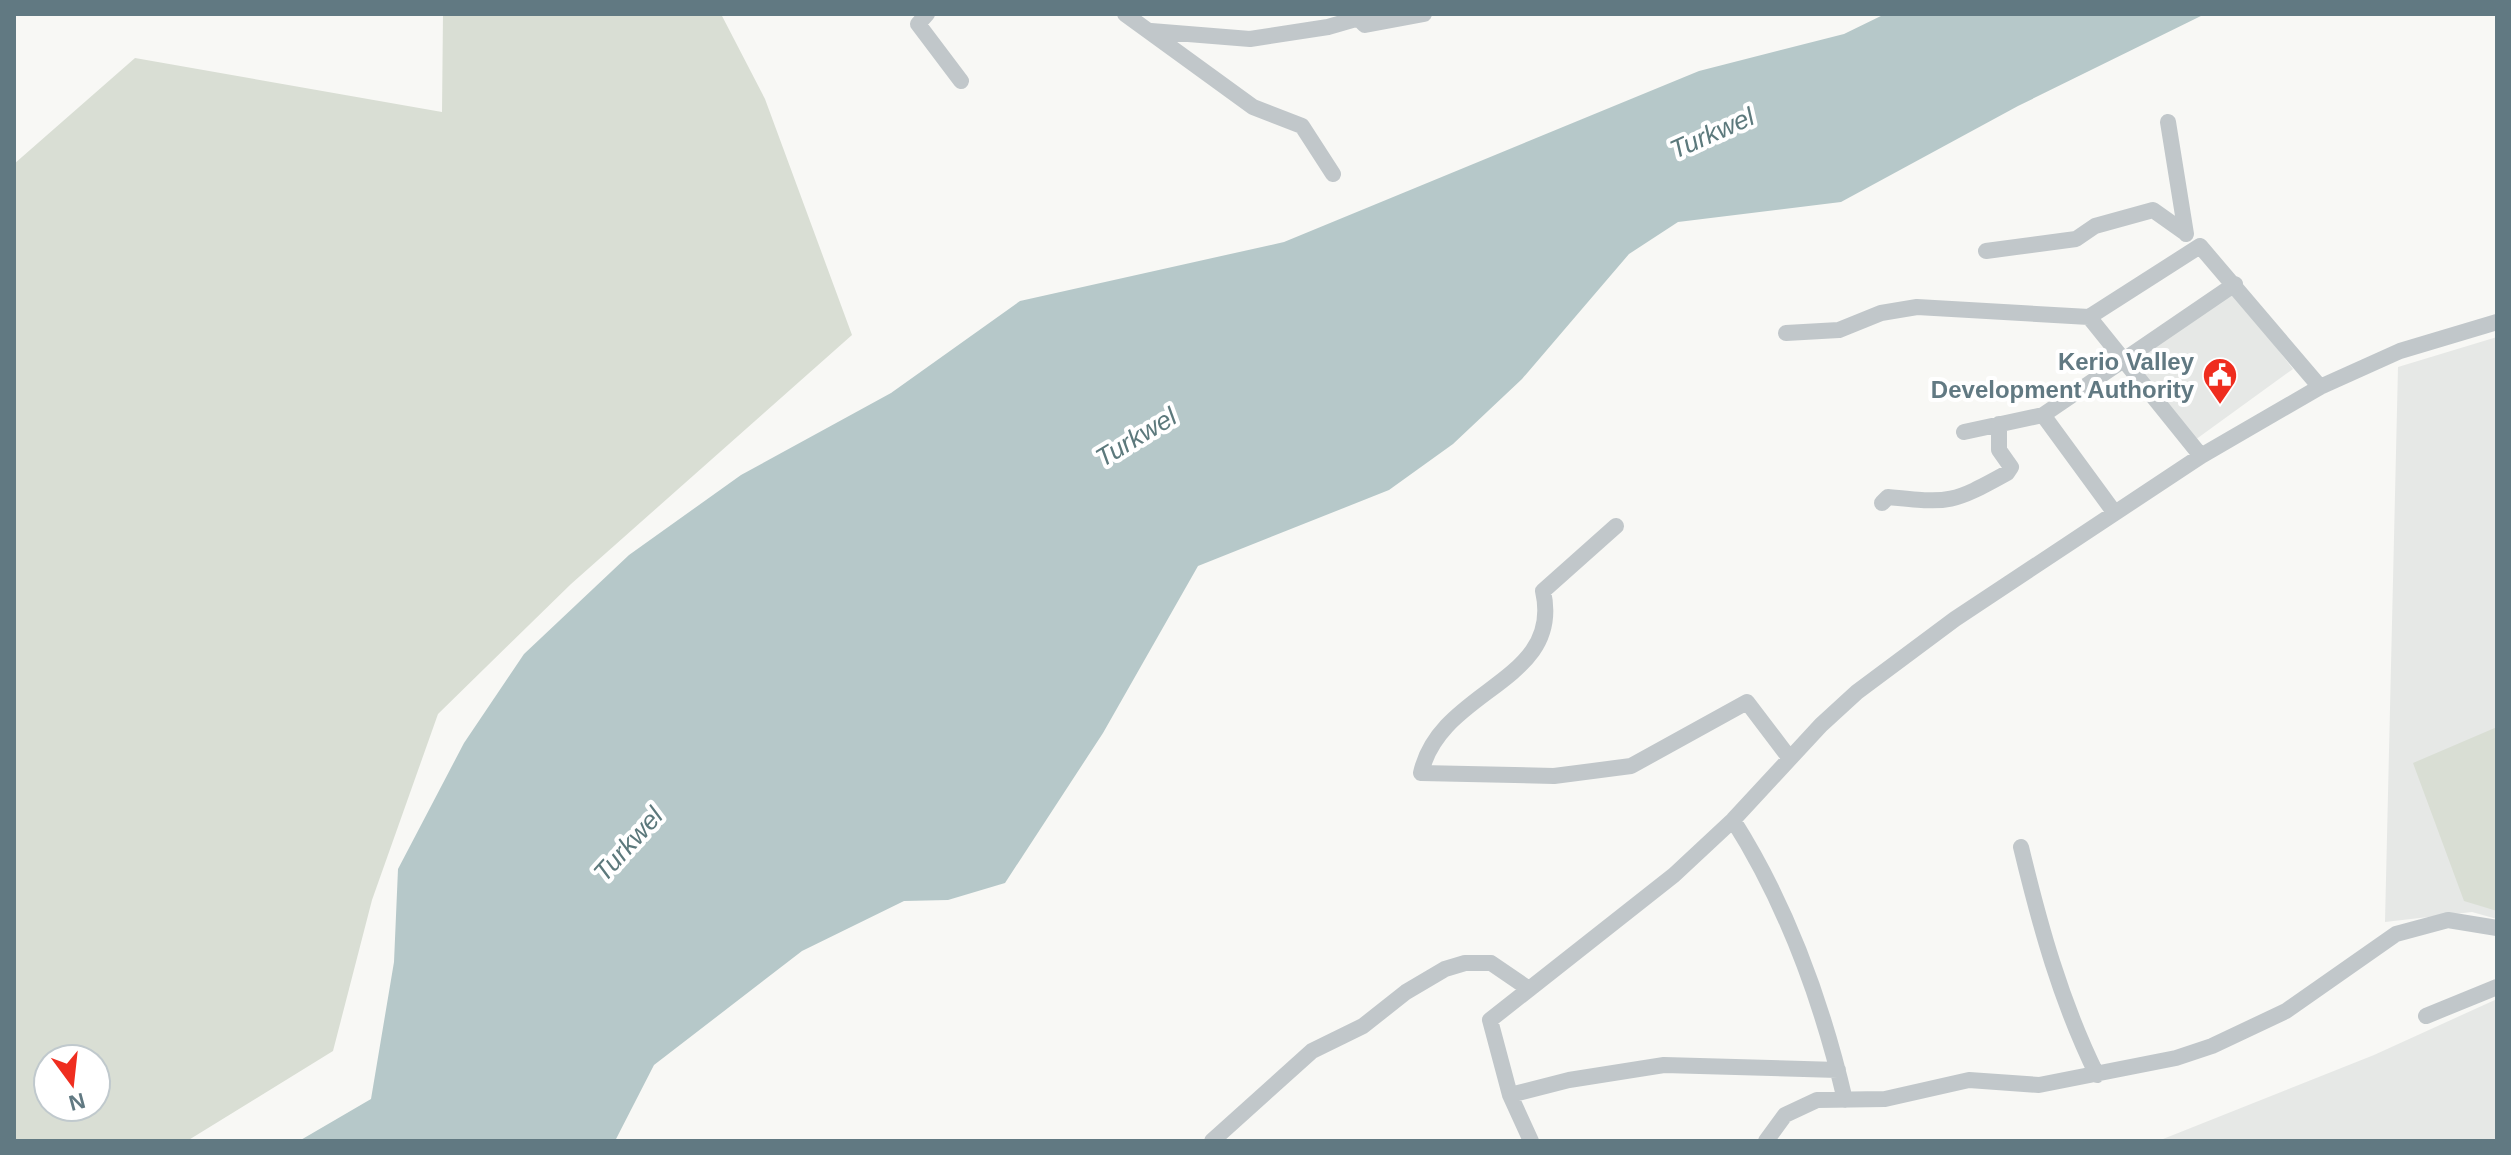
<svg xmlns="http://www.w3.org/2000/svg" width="2511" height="1155" viewBox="0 0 2511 1155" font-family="Arial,sans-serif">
  <rect width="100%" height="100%" fill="#f8f8f5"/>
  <path fill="#e6e8e6" d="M2231 289 2293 369 2195 440 2129 359Z
    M2497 337V919L2472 912 2385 922 2398 367Z
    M2497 999V1141H2158L2374 1055Z"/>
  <path fill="#d9ded4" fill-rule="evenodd" d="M443 14H721L765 99 852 335 571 584 438 714 372 900 333 1051 187 1141H14V164L135 58 442 112ZM48 1059H96V1107H48Z
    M2497 727V911L2464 901 2413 763Z"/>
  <path fill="#b6c8c9" d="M1885 14H2205L2018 106 1841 202 1678 222 1629 254 1522 379 1453 444 1389 490 1198 566 1103 733 1005 883 948 900 904 901 802 951 654 1065 615 1141H299L371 1099 394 962 398 869 464 743 524 654 629 555 741 475 891 393 1020 301 1284 242 1699 71 1844 34Z"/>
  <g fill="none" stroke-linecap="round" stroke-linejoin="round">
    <path stroke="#c1c7ca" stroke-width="16" d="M927 14 918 24 961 81
      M1125 14 1253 107 1302 126 1333 174
      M1360 20 1365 25 1424 14
      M1151 31 1250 39 1328 27 1373 14
      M2168 122 2186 234
      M1986 251 2076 239 2095 226 2153 210 2184 232
      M2089 317 2201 456
      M1786 333 1839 330 1881 313 1917 307 2089 317 2200 246 2320 387
      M2043 415 2114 512
      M1964 432 2043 415 2235 284
      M1882 503 1888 497C1950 503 1951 504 2007 473L2011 467 1999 450V424
      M1616 526 1543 591C1564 683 1440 688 1421 773L1554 776 1631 766 1747 702 1788 756
      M1733 820C1787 905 1822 1002 1845 1100
      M2021 847C2040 926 2061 1002 2097 1075
      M2426 1016 2497 987
      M1510 1095 1569 1080 1664 1065 1838 1070
      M1212 1141 1312 1051 1363 1026 1406 992 1445 969 1465 963H1491L1529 989
      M1531 1141 1510 1095 1490 1020 1674 875 1733 820 1821 725 1857 692 1955 619 2201 456 2320 387 2400 351 2497 322
      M1766 1141 1785 1115 1817 1100 1885 1099 1969 1080 2039 1085 2176 1058 2212 1046 2286 1011 2396 934 2448 920 2497 928"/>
  </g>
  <defs>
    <g id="civic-pin" transform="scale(1.8)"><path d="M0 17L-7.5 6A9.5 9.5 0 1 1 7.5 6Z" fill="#ef2d1f" stroke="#fff"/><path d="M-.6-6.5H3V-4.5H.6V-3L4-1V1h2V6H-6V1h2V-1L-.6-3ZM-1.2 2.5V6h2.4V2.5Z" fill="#fff"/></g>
  </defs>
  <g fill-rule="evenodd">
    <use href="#civic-pin" x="2220" y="375"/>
  </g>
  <g text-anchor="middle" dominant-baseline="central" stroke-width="8" stroke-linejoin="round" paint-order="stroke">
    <g font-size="24" font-weight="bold" fill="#617982" stroke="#fff" text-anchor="end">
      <text x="2194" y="361">Kerio Valley<tspan x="2194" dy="28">Development Authority</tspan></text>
    </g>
    <g font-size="26" font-style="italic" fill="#5c797c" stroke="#fff">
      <text transform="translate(1712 133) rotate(-24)">Turkwel</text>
      <text transform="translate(1136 437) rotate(-31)">Turkwel</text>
      <text transform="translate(628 844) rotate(-48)">Turkwel</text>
    </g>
  </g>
  <rect width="2511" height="1155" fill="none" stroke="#617982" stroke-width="32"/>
  <g transform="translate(72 1083) rotate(165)"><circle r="38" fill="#ffffff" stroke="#c0c9cd" stroke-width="2"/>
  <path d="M0-6L14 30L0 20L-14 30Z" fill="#ef2d1f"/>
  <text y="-12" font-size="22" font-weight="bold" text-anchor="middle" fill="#617982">N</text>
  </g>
</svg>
